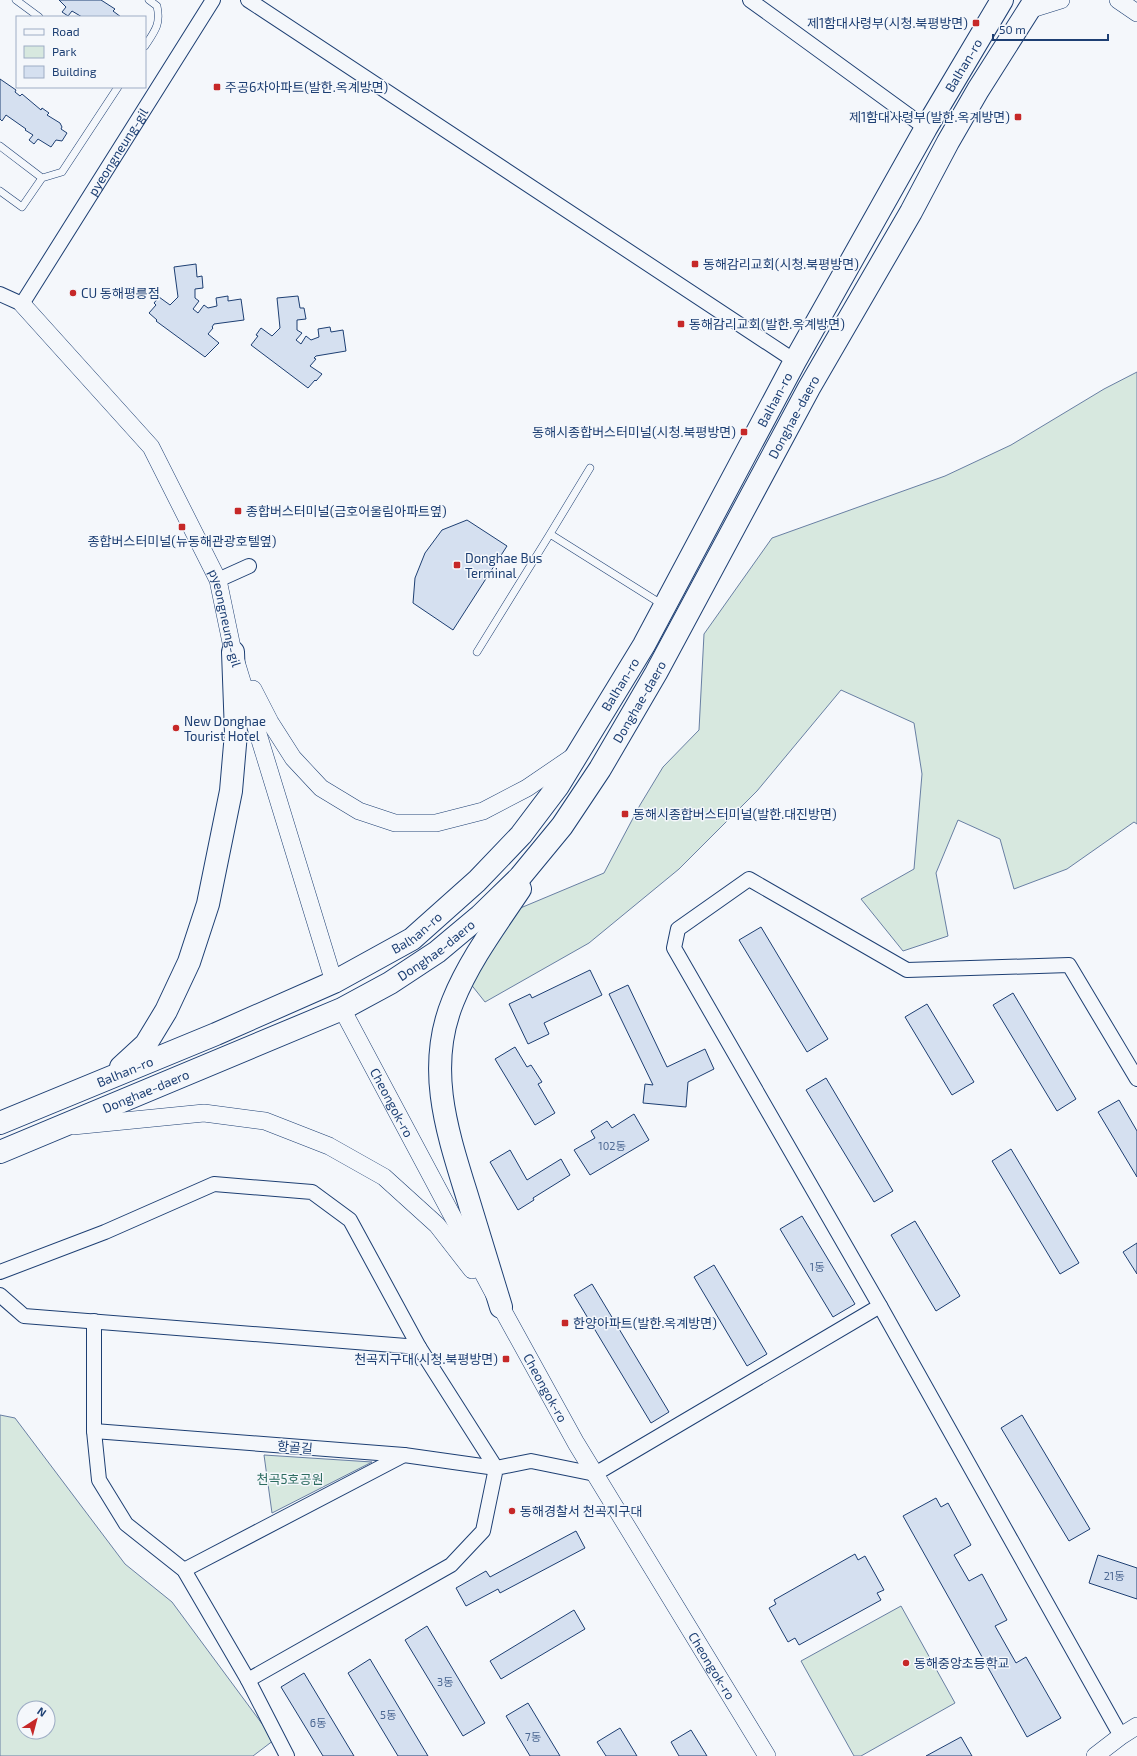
<svg xmlns="http://www.w3.org/2000/svg" width="1137" height="1756" viewBox="0 0 1137 1756" font-family="'Exo 2','Noto Sans KR',sans-serif">
  <rect width="100%" height="100%" fill="#f4f7fb"/>
  <path fill="#d7e8df" stroke="#687fa3" fill-rule="evenodd" d="M1137 372V824L1134 822 1067 869 1014 889 1000 839 958 820 936 873 948 936 903 951 861 899 914 869 922 774 914 723 841 690 757 791 679 869 589 943 485 1002 458 968 518 909 604 873 640 805 663 767 699 730 704 634 772 538 945 476 1011 445 1104 389Z
    M0 1415 15 1418 125 1564 172 1602 274 1740 253 1756H0ZM24 1708H48V1732H24Z
    M264 1455 372 1462 272 1513Z
    M901 1606 955 1703 861 1756H854L801 1661Z"/>
  <path fill="#d5e0f0" stroke="#1d3f73" d="M59 0H101L115 9 113 11 121 17H82L72 11 68 16 62 12 66 7Z
    M0 79 16 90 15 92 20 96 22 94 41 110 42 108 49 113 47 115 60 123 62 127 61 129 67 133 62 141 56 140 51 147 38 139 34 144 29 140 33 135 25 130 26 129 6 115 2 121 0 119Z
    M196 264 197 277 202 276 203 288 195 289V298L199 301 193 309 198 313 204 305 208 308 217 306 216 298 228 296V301L241 299 244 320 214 324 212 327 213 328 208 334 219 343 205 357 156 321 157 320 149 313 156 305 154 303 159 297 170 305 178 297 174 267Z
    M298 296 300 308H304L306 319 297 320V330L302 333 296 340 301 344 306 336 311 340 319 337 318 329 330 327 331 332 343 330 346 351 316 356 314 358 316 359 310 366 322 374 316 381 315 380 308 388 251 345 258 336 256 335 261 328 272 336 280 328 277 298Z
    M467 520 507 546 453 630 413 603 415 578 425 553 442 530Z
    M761 927 828 1039 807 1052 739 940Z
    M590 970 602 995 544 1023 549 1034 528 1044 509 1004 530 994 532 998Z
    M628 985 667 1067 705 1049 714 1069 688 1082 686 1107 643 1103 645 1084 653 1085 609 994Z
    M1013 993 1076 1099 1057 1111 993 1005Z
    M927 1004 974 1082 952 1095 905 1017Z
    M515 1047 527 1067 531 1065 542 1082 538 1084 555 1113 535 1125 495 1059Z
    M826 1078 893 1191 874 1202 806 1090Z
    M1119 1100 1137 1131V1177L1098 1112Z
    M634 1114 649 1140 590 1175 574 1150 595 1138 591 1131 607 1121 612 1128Z
    M1011 1149 1079 1263 1060 1274 992 1161Z
    M510 1150 527 1180 561 1159 570 1175 533 1198 534 1200 518 1210 490 1162Z
    M802 1216 855 1304 833 1317 780 1229Z
    M915 1221 960 1296 936 1311 891 1235Z
    M1137 1243V1274L1123 1252Z
    M714 1265 767 1354 747 1366 694 1277Z
    M592 1284 669 1412 651 1423 574 1295Z
    M1022 1415 1090 1529 1069 1541 1001 1428Z
    M936 1498 941 1507 948 1503 971 1545 954 1555 969 1581 982 1574 1007 1620 995 1626 1016 1663 1026 1657 1061 1718 1027 1737 903 1516Z
    M576 1531 585 1548 500 1593 498 1589 466 1606 456 1588 486 1571 490 1577Z
    M855 1554 858 1560 865 1556 884 1590 877 1593 881 1600 799 1645 795 1638 788 1642 769 1608 776 1604 774 1600Z
    M1098 1555 1137 1568V1599L1089 1583Z
    M574 1610 585 1629 501 1679 490 1661Z
    M427 1626 485 1723 463 1736 405 1640Z
    M370 1659 428 1756H398L348 1673Z
    M304 1673 354 1756H323L281 1687Z
    M528 1703 560 1756H530L506 1716Z
    M620 1728 637 1756H606L597 1742Z
    M691 1730 707 1756H679L671 1742Z
    M961 1737 972 1756H926Z"/>
  <g fill="none" stroke-linecap="round" stroke-linejoin="round">
    <g stroke="#1d3f73" stroke-width="8">
      <path id="service" d="M16 0 39 17
        M145 46C155 31 161 24 157 6L149 0
        M0 146 42 178
        M0 191 22 207 42 178 62 172 118 87
        M550 534 590 468
        M477 652 550 534 663 605"/>
    </g>
    <g stroke="#1d3f73" stroke-width="16">
      <g id="minor">
        <path d="M248 0 795 361"/>
        <path d="M750 0 926 128"/>
        <path id="s1" d="M0 294 22 304 213 0"/>
        <path d="M218 580 249 566"/>
        <path d="M0 1272 105 1232 214 1184 312 1192 350 1220 419 1347 496 1468"/>
        <path d="M0 1295 24 1316 419 1347"/>
        <path d="M94 1321V1431L99 1480 126 1524 184 1570 248 1680 451 1565 483 1531 496 1468 531 1461 595 1474 880 1306"/>
        <path d="M94 1431 404 1455 496 1468"/>
        <path d="M184 1570 404 1455"/>
        <path d="M248 1680 287 1756"/>
        <path d="M1121 1736 880 1306 674 948 678 929 749 879 907 970 1069 965 1137 1079"/>
      </g>
    </g>
    <g stroke="#1d3f73" stroke-width="18">
      <g id="tertiary">
        <path d="M1118 0 1137 13"/>
        <path d="M1029 10 1061 0"/>
        <path id="s2" d="M22 304 151 447 218 580 233 652 334 982"/>
        <path d="M253 689 270 722 293 758 321 788 359 811 395 823H436L483 811 527 788 574 756"/>
        <path id="s3" d="M342 1009 501 1307 576 1443 767 1756"/>
        <path d="M73 1126 204 1113 265 1121 329 1146 384 1177 437 1225 472 1270"/>
        <path d="M1095 1756 1121 1736 1137 1726"/>
      </g>
    </g>
    <g stroke="#1d3f73" stroke-width="24">
      <g id="primary">
        <path d="M121 1067 146 1044 166 1011 189 962 208 904 231 791 236 733 233 652"/>
        <path id="s4" d="M0 1123 216 1034 334 982 412 939 477 881 521 835 558 786 644 645 795 361 926 128 1002 0"/>
        <path id="s5" d="M0 1152 342 1009 390 983 437 952 480 916 520 877 562 826 600 769 656 673 809 388 911 212 948 142 978 90 1035 0"/>
        <path d="M501 1307C490 1271 479 1235 468 1199 448 1134 425 1069 453 1001 469 961 496 925 520 889"/>
      </g>
    </g>
    <use href="#service" stroke="#f4f7fb" stroke-width="7"/>
    <use href="#minor" stroke="#f4f7fb" stroke-width="14"/>
    <use href="#tertiary" stroke="#f4f7fb" stroke-width="17"/>
    <use href="#primary" stroke="#f4f7fb" stroke-width="22"/>
  </g>
  <g fill="#c62828" stroke="#f4f7fb" stroke-width="1.5">
    <rect x="972" y="19" width="8" height="8" rx="2"/>
    <rect x="213" y="83" width="8" height="8" rx="2"/>
    <rect x="1014" y="113" width="8" height="8" rx="2"/>
    <rect x="691" y="260" width="8" height="8" rx="2"/>
    <circle cx="73" cy="293" r="4"/>
    <rect x="677" y="320" width="8" height="8" rx="2"/>
    <rect x="740" y="428" width="8" height="8" rx="2"/>
    <rect x="234" y="507" width="8" height="8" rx="2"/>
    <rect x="178" y="523" width="8" height="8" rx="2"/>
    <rect x="453" y="561" width="8" height="8" rx="2"/>
    <circle cx="176" cy="728" r="4"/>
    <rect x="621" y="810" width="8" height="8" rx="2"/>
    <rect x="561" y="1319" width="8" height="8" rx="2"/>
    <rect x="502" y="1355" width="8" height="8" rx="2"/>
    <circle cx="512" cy="1511" r="4"/>
    <circle cx="906" cy="1663" r="4"/>
  </g>
  <g text-anchor="middle" dominant-baseline="central" stroke-width="3" stroke-linejoin="round" paint-order="stroke">
    <g font-size="11" fill="#4b6792">
      <text x="612" y="1145">102동</text>
      <text x="817" y="1266">1동</text>
      <text x="1114" y="1575">21동</text>
      <text x="445" y="1681">3동</text>
      <text x="388" y="1714">5동</text>
      <text x="318" y="1722">6동</text>
      <text x="533" y="1736">7동</text>
    </g>
    <g font-size="13" fill="#1d3f73" stroke="#f4f7fb" text-anchor="start">
      <text x="968" y="23" text-anchor="end">제1함대사령부(시청.북평방면)</text>
      <text x="225" y="87">주공6차아파트(발한.옥계방면)</text>
      <text x="1010" y="117" text-anchor="end">제1함대사령부(발한.옥계방면)</text>
      <text x="703" y="264">동해감리교회(시청.북평방면)</text>
      <text x="81" y="293">CU 동해평릉점</text>
      <text x="689" y="324">동해감리교회(발한.옥계방면)</text>
      <text x="736" y="432" text-anchor="end">동해시종합버스터미널(시청.북평방면)</text>
      <text x="246" y="511">종합버스터미널(금호어울림아파트옆)</text>
      <text x="182" y="541" text-anchor="middle">종합버스터미널(뉴동해관광호텔옆)</text>
      <text x="465" y="558">Donghae Bus<tspan x="465" dy="15">Terminal</tspan></text>
      <text x="184" y="721">New Donghae<tspan x="184" dy="15">Tourist Hotel</tspan></text>
      <text x="633" y="814">동해시종합버스터미널(발한.대진방면)</text>
      <text x="573" y="1323">한양아파트(발한.옥계방면)</text>
      <text x="498" y="1359" text-anchor="end">천곡지구대(시청.북평방면)</text>
      <text x="520" y="1511">동해경찰서 천곡지구대</text>
      <text x="914" y="1663">동해중앙초등학교</text>
    </g>
    <g font-size="13" fill="#1d3f73" stroke="#f4f7fb">
      <text stroke="none"><textPath href="#s4" startOffset="1491">Balhan-ro</textPath></text>
      <text stroke="none"><textPath href="#s1" startOffset="204">pyeongneung-gil</textPath></text>
      <text stroke="none"><textPath href="#s4" startOffset="1107">Balhan-ro</textPath></text>
      <text stroke="none"><textPath href="#s5" startOffset="1130">Donghae-daero</textPath></text>
      <text stroke="none"><textPath href="#s2" startOffset="380">pyeongneung-gil</textPath></text>
      <text stroke="none"><textPath href="#s4" startOffset="783">Balhan-ro</textPath></text>
      <text stroke="none"><textPath href="#s5" startOffset="806">Donghae-daero</textPath></text>
      <text stroke="none"><textPath href="#s4" startOffset="459">Balhan-ro</textPath></text>
      <text stroke="none"><textPath href="#s5" startOffset="482">Donghae-daero</textPath></text>
      <text stroke="none"><textPath href="#s4" startOffset="135">Balhan-ro</textPath></text>
      <text stroke="none"><textPath href="#s5" startOffset="158">Donghae-daero</textPath></text>
      <text stroke="none"><textPath href="#s3" startOffset="106">Cheongok-ro</textPath></text>
      <text stroke="none"><textPath href="#s3" startOffset="430">Cheongok-ro</textPath></text>
      <text transform="translate(295 1447) rotate(5)">항골길</text>
      <text stroke="none"><textPath href="#s3" startOffset="754">Cheongok-ro</textPath></text>
    </g>
    <g font-size="13" fill="#2c6c60" stroke="#f4f7fb">
      <text x="290" y="1479">천곡5호공원</text>
    </g>
  </g>
  <rect x="16" y="16" width="130" height="72" fill="#f4f7fb" stroke="#9eadc5"/>
  <rect x="24" y="29" width="20" height="6" fill="#f4f7fb" stroke="#9eadc5"/>
  <text x="52" y="36" font-size="12" fill="#1d3f73">Road</text>
  <rect x="24" y="46" width="20" height="12" fill="#d7e8df" stroke="#9eadc5"/>
  <text x="52" y="56" font-size="12" fill="#1d3f73">Park</text>
  <rect x="24" y="66" width="20" height="12" fill="#d5e0f0" stroke="#9eadc5"/>
  <text x="52" y="76" font-size="12" fill="#1d3f73">Building</text>
  <g transform="translate(36 1720) rotate(36)"><circle r="19" fill="#f4f7fb" stroke="#9eadc5"/>
  <path d="M0-3L7 15L0 10L-7 15Z" fill="#c62828"/>
  <text y="-6" font-size="11" font-weight="bold" text-anchor="middle" fill="#1d3f73">N</text>
  </g>
  <path d="M993 34v6h115v-6" fill="none" stroke="#1d3f73" stroke-width="2"/>
  <text x="999" y="34" font-size="12" fill="#1d3f73" stroke="#f4f7fb" stroke-width="3" paint-order="stroke">50 m</text>
</svg>
